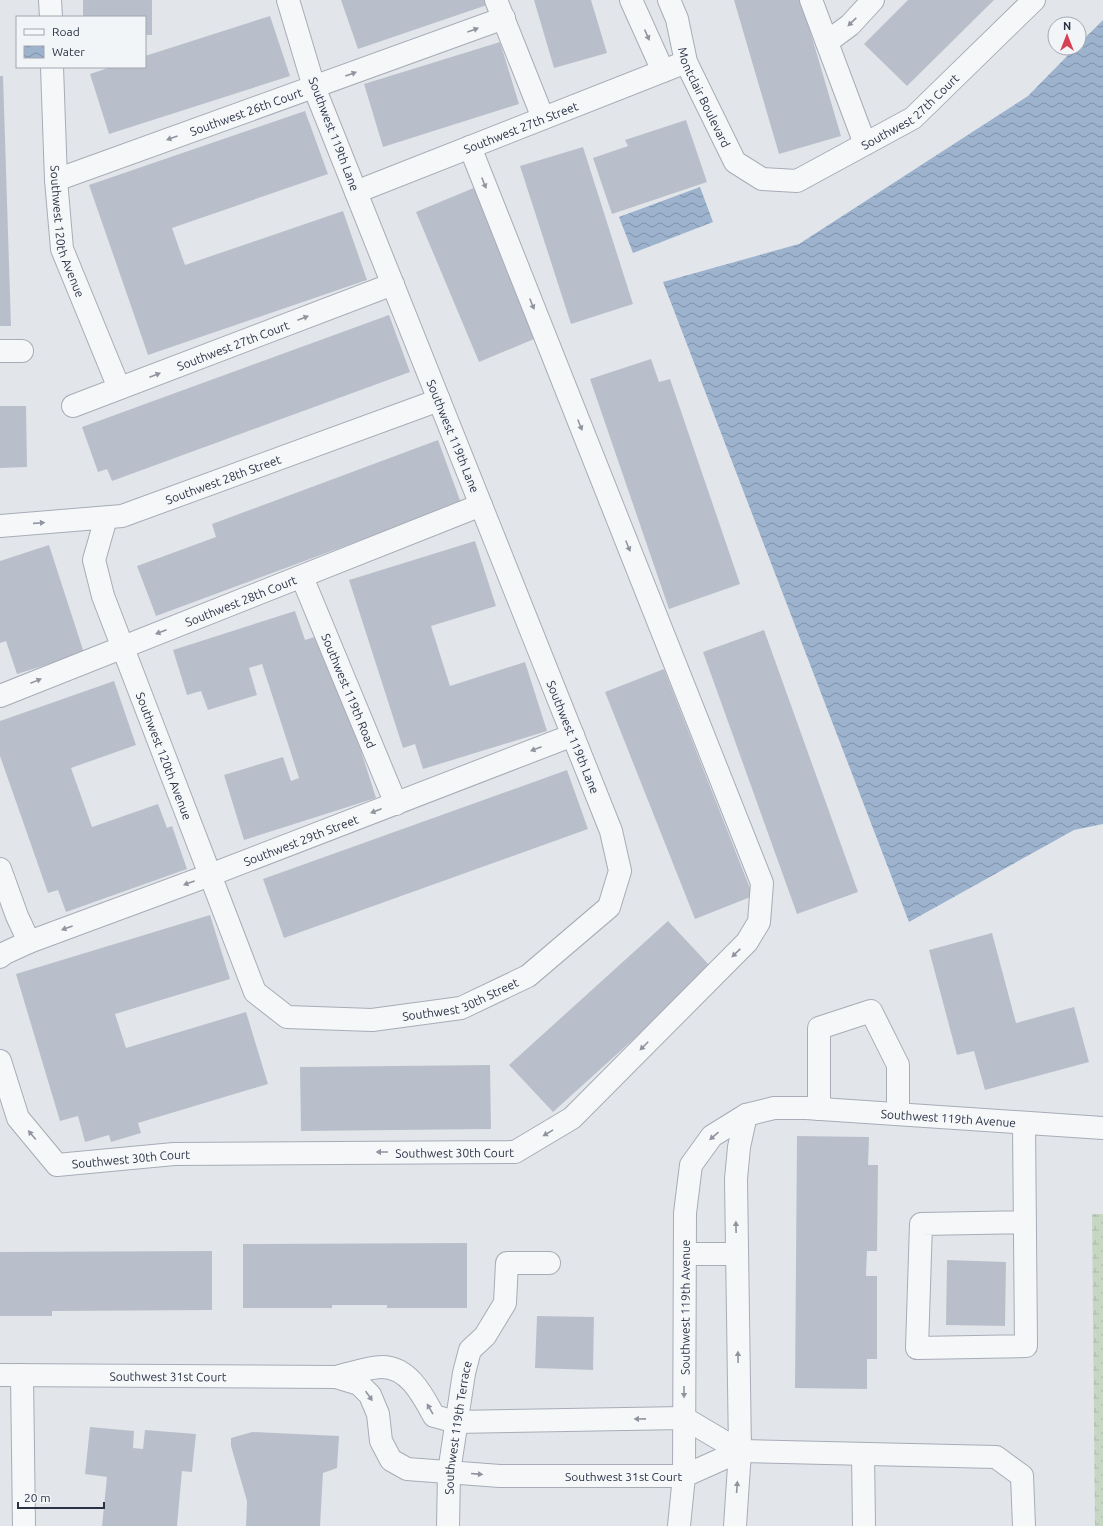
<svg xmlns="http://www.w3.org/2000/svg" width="1103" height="1526" viewBox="0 0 1103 1526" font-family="Ubuntu,sans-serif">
  <defs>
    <pattern id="wetland-marsh" width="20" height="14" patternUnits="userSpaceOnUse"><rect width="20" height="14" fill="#c7d6c3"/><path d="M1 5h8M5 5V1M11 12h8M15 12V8" fill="none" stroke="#abb8a9"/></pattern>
    <pattern id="water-waves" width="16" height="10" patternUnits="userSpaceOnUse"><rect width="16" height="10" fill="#9cb2cd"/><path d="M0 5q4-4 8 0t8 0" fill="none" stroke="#7f91a8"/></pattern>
  </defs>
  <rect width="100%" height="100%" fill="#e2e6eb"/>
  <path fill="url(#wetland-marsh)" d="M1092 1214H1103V1526H1095Z"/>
  <path fill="url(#water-waves)" d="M1103 20V824L1074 830 909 922 663 282 799 244 1028 96 1075 48H1079V44Z
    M700 187 713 222 633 253 619 217Z"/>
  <path fill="#b9bfca" d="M83 0H152V35H145V17H83Z
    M341 0H486L487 5 358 49Z
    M534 0H591L607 53 554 68Z
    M734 0H801L841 136 779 154Z
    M908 0H994L907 86 864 44Z
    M270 16 290 76 109 134 90 74 111 67H145V56Z
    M500 42 519 104 383 147 364 84Z
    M0 76H3L11 326H0Z
    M305 111 328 174 172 228 185 265 343 211 367 280 148 355 89 185Z
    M686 120 707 182 612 214 593 158 628 146 625 140Z
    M583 147 633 304 571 324 520 166Z
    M476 187 539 337 479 362 416 212Z
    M389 315 410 372 112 481 107 469 98 472 82 427Z
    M651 359 659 382 670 379 740 584 669 609 590 379Z
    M0 406H26L27 467 0 468Z
    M438 440 461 503 156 616 137 566 216 537 212 524Z
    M475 541 496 606 431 626 450 686 525 662 547 731 423 769 415 744 403 748 349 580Z
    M49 545 84 653 17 674 6 641 0 643V561Z
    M295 611 305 640 324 634 376 798 244 840 224 775 283 757 291 781 299 778 262 664 249 668 257 695 208 710 201 691 187 695 173 650Z
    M764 630 858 892 797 914 703 652Z
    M664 669 753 896 695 919 605 692Z
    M114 681 136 745 71 768 92 827 158 804 167 828 172 826 187 869 66 912 58 890 48 893 0 756V721Z
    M567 770 588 829 284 938 263 879Z
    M210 915 230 979 115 1014 126 1048 246 1012 268 1084 138 1123 141 1133 111 1142 109 1135 85 1142 78 1116 60 1121 16 974Z
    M668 921 712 968 553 1112 509 1065Z
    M992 933 1016 1023 1074 1007 1089 1062 985 1090 974 1051 957 1055 929 950Z
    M490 1065 491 1129 301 1131 300 1067Z
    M797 1136 869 1137 868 1165H878L877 1251H867L866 1276H877V1359H867V1389L795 1388Z
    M467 1243V1308H387V1305H332V1308H243V1244Z
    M212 1251V1310L52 1311V1316H0V1252Z
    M947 1260 1006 1262 1005 1326 946 1325Z
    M537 1316 594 1317 593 1370 535 1368Z
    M90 1427 134 1431 133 1448 143 1449 145 1430 196 1434 192 1472 182 1471 177 1526H102L107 1477 85 1474Z
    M252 1432 339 1436 337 1468 323 1473 320 1526H246L247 1501 231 1446V1438Z"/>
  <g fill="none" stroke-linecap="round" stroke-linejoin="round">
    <g stroke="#a7acb6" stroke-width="24">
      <g id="minor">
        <path d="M50 0 51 17"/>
        <path d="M496 0 543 118"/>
        <path d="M631 0 663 71"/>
        <path id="s1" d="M669 0 677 19 686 62 735 162 762 179 797 181 913 118 1034 0"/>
        <path d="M811 0 865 144"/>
        <path d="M827 42 850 25 873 0"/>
        <path id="s2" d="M52 67 56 180 62 249 119 388"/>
        <path id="s3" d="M56 180 504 18"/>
        <path id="s4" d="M356 192 686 62"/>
        <path d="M0 351H22"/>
        <path id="s5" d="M73 406 393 284"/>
        <path id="s6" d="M106 518 94 560 103 596 255 992 287 1017 372 1020 461 1008 528 976 609 907 620 871 611 831 314 87 288 0"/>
        <path id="s7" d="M0 526 122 516 439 400"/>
        <path id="s8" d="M302 577 396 804"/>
        <path id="s9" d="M0 696 481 505"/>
        <path d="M0 869 17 916 29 942"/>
        <path id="s10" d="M0 957 5 953 29 942 210 875 573 735"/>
        <path id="s11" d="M0 1061 18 1118 57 1165 174 1154 515 1152 572 1118 747 942 759 922 762 883 470 147"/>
        <path d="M819 1109V1028L871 1011 898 1065V1114"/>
        <path d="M1024 1123 1026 1346 917 1348 921 1224 1025 1222"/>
        <path d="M685 1254H737"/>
        <path id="s12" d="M0 1375 336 1377C349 1374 369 1367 382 1367 409 1367 423 1396 434 1416L456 1422 684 1418 740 1451"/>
        <path d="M22 1375 24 1526"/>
        <path id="s13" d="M336 1377 359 1384 370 1395 378 1414 381 1441 391 1460 407 1469 500 1476H684L740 1451 996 1457 1022 1476 1024 1526"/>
        <path d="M863 1454 864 1526"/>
        <path id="s14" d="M448 1526 449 1472 464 1373 470 1350 485 1336 505 1303 507 1263H549"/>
        <path id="s15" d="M679 1526 684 1476 685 1213 691 1165 712 1136 746 1115 774 1108H806L1103 1128"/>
        <path d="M735 1526 740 1451 736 1179 739 1147 746 1115"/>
      </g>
    </g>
    <use href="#minor" stroke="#f6f7f9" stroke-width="22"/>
  </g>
  <defs><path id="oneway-solid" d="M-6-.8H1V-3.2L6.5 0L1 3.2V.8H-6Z"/></defs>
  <g fill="#90949f">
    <use href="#oneway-solid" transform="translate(852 22) rotate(136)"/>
    <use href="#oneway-solid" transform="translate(473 30) rotate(-20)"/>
    <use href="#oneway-solid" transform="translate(647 35) rotate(66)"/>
    <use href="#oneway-solid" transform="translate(351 74) rotate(-20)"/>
    <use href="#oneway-solid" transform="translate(172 138) rotate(160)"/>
    <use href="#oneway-solid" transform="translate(484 183) rotate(68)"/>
    <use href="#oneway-solid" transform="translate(532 304) rotate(68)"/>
    <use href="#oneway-solid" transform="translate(303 318) rotate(-21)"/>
    <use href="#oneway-solid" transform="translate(155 375) rotate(-21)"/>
    <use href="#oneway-solid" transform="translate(580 425) rotate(68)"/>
    <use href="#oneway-solid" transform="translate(39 523) rotate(-4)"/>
    <use href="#oneway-solid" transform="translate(628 546) rotate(68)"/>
    <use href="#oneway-solid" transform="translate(161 632) rotate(159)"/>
    <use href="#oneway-solid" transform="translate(36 681) rotate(-22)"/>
    <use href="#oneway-solid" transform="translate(536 749) rotate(159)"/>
    <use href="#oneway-solid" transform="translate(376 811) rotate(159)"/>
    <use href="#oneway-solid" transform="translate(189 883) rotate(160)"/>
    <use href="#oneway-solid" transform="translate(67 928) rotate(160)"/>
    <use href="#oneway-solid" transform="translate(736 953) rotate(136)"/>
    <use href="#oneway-solid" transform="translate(644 1046) rotate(135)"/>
    <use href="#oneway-solid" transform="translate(548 1133) rotate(149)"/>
    <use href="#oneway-solid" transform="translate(32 1135) rotate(-130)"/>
    <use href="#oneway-solid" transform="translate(714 1136) rotate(139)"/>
    <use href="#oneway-solid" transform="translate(382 1152) rotate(180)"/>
    <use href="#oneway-solid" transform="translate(736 1227) rotate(-91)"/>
    <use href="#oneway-solid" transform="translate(738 1357) rotate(-91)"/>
    <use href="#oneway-solid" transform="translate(684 1392) rotate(90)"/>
    <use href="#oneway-solid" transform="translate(369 1396) rotate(55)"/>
    <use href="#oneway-solid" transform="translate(430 1409) rotate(-120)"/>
    <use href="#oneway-solid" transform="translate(640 1419) rotate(179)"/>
    <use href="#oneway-solid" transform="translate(477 1474) rotate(5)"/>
    <use href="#oneway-solid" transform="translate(737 1487) rotate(-86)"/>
  </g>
  <g text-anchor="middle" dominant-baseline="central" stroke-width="3.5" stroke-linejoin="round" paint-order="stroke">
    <g font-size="12" fill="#293245" stroke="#f2f5f8">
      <text stroke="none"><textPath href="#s1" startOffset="104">Montclair Boulevard</textPath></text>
      <text stroke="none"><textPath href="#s1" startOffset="376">Southwest 27th Court</textPath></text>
      <text stroke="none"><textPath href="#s3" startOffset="202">Southwest 26th Court</textPath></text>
      <text stroke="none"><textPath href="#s4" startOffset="177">Southwest 27th Street</textPath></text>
      <text transform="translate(334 134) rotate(69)">Southwest 119th Lane</text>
      <text stroke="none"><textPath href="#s2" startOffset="166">Southwest 120th Avenue</textPath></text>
      <text stroke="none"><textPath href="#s5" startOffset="171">Southwest 27th Court</textPath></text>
      <text transform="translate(453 436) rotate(68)">Southwest 119th Lane</text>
      <text stroke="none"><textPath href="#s7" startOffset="230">Southwest 28th Street</textPath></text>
      <text stroke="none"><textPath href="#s9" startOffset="259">Southwest 28th Court</textPath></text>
      <text stroke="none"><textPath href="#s8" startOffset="123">Southwest 119th Road</textPath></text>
      <text transform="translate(573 737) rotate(68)">Southwest 119th Lane</text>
      <text stroke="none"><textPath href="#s6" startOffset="252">Southwest 120th Avenue</textPath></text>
      <text stroke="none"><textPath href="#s10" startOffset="323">Southwest 29th Street</textPath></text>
      <text stroke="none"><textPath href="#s6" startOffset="722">Southwest 30th Street</textPath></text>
      <text stroke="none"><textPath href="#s15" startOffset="641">Southwest 119th Avenue</textPath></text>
      <text stroke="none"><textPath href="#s11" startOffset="519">Southwest 30th Court</textPath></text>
      <text stroke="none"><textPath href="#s11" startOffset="195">Southwest 30th Court</textPath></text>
      <text stroke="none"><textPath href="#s15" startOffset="219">Southwest 119th Avenue</textPath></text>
      <text stroke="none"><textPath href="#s12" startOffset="168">Southwest 31st Court</textPath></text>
      <text stroke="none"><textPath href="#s14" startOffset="99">Southwest 119th Terrace</textPath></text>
      <text stroke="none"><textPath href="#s13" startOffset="344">Southwest 31st Court</textPath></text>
    </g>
  </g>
  <rect x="16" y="16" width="130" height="52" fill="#f2f5f8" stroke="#a2a7b0"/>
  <rect x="24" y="29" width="20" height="6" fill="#f6f7f9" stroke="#a2a7b0"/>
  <text x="52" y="36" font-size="12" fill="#293245">Road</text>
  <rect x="24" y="46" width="20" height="12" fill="url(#water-waves)" stroke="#a2a7b0"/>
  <text x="52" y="56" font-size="12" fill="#293245">Water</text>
  <g transform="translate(1067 36)"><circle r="19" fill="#f2f5f8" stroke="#a2a7b0"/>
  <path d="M0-3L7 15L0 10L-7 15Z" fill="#d64254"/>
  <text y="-6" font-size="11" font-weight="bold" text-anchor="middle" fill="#293245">N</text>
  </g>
  <path d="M18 1502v6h86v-6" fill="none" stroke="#293245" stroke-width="2"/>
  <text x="24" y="1502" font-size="12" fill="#293245" stroke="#f2f5f8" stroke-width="3" paint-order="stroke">20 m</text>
</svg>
